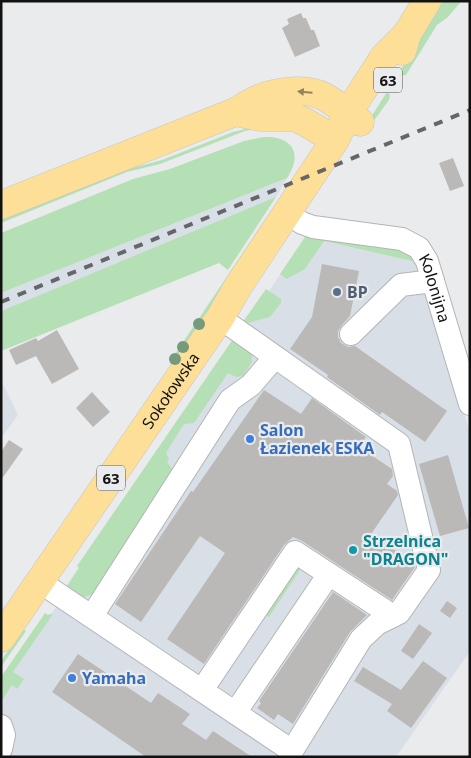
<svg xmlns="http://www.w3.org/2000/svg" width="471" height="758" viewBox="0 0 471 758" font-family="'Noto Sans',sans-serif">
  <rect width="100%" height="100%" fill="#eaebed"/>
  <path fill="#d8dfe6" d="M287 178 276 197 1 311V293Z
    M306 237 416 262 421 266 470 433V651L396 757H1V678L48 615 52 613 59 603 56 601Z
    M1 380 18 415 1 438Z"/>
  <path fill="#b5e0b6" d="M443 1H456L460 3 448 17 437 25 406 75 397 76Z
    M387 92 390 95 389 100 367 130 364 128Z
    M254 127 291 128 289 132C276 127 258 128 245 131L160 164 127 172 1 223V215L92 179 162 160 233 132Z
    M264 137C293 136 303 154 287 178L1 293V233L133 179 170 169 244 141Z
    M276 197 228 270 219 263 1 351V311Z
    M269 214 257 244 176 363H169Z
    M307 234 396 249 412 254 416 262 324 241 305 269 287 279 280 274Z
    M266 289 281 299V303L270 317 248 323 246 325 242 323Z
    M233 339 252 352V362L243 376 236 377 228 373 194 423 184 424 166 453 169 459 167 462 176 474 97 591C82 601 79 597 65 589L79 568 77 566Z
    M291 563 304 564 269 617 266 615Z
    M45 613 48 615 53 614 13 672 24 679 17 689 12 685 1 702V677Z
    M23 629 26 631 1 667V661Z"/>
  <path fill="#bbb9b8" d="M301 13 303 18H306L311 30H314L320 46 295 57 282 28 289 24 287 19Z
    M453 158 464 186 450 191 439 163Z
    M322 264 359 271 350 316 342 325 338 331V337L341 343 348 347 355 346 447 411 425 442 382 412 380 415 327 377 328 375 290 349 312 317Z
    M57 330 79 369 52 384 36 356 16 365 9 350 36 338 38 341Z
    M264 390 301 414 312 398 366 437 359 447 392 469 393 476 387 484 397 491 398 495 371 534 414 563 415 567 392 600 302 541 293 537 284 545 204 664 167 639 225 553 200 536 141 622 115 604 191 491 193 492Z
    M92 392 110 412 93 427 76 408Z
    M9 440 23 449 1 480V452Z
    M448 455 469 528 440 536 419 464Z
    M333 592 367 615 350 632 293 724 278 714 274 720 257 708 261 703 259 701Z
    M447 601 457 608 450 618 440 611Z
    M419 624 432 633 413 659 401 651Z
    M78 654 151 703 158 693 190 714 182 724 206 740 213 731 252 757H146L52 692Z
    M423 661 447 678 411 728 387 711 392 704 354 681 363 667 401 690Z"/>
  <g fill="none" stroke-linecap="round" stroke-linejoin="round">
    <g stroke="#b3b4b6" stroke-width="24">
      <g id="minor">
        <path id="s1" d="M288 214 302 223 313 227 402 239 419 248 427 261 470 404"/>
        <path d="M351 334 401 285 433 281"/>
        <path d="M40 582 292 751 361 639 377 624 399 613 429 570 399 444 220 318"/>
        <path d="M92 616 230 400 251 385 275 357"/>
        <path d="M202 690 295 552 393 616"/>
        <path d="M235 713 329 574"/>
        <path d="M1 726 4 735 1 749"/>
      </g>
    </g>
    <g stroke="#c6c6c6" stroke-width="29">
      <g id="major">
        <path d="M402 51 407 34 427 1"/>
        <path d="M235 112 260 117H294L305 122 335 140"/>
        <path d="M1 205 235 112C242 108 249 103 256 100 275 91 305 87 325 97 337 104 349 114 360 122"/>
        <path id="s2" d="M1 638 220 318 237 288 335 140 348 113 384 57 407 34"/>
      </g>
    </g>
    <use href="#minor" stroke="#fff" stroke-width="22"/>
    <use href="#major" stroke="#fedf97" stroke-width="28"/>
    <path stroke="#656667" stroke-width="4" stroke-dasharray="9 9" stroke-linecap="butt" d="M1 302 470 110"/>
  </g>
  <g fill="#759a7c">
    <circle cx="199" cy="324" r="6"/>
    <circle cx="183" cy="347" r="6"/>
    <circle cx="175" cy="359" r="6"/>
  </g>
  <defs><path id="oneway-solid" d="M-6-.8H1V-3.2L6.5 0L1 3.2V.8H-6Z" transform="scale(1.25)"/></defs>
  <use fill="#94835c" href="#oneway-solid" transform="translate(305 92) rotate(-175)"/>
  <circle fill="#5c6f8a" stroke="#eaebed" stroke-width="2" cx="337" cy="292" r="5"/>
  <g fill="#3f7fe0" stroke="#eaebed" stroke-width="2">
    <circle cx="250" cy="439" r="5"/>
    <circle cx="72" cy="678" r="5"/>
  </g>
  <circle fill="#0f9aa8" stroke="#eaebed" stroke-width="2" cx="353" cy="550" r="5"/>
  <g text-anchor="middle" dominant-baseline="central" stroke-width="4.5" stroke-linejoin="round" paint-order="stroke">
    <g fill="#eaebed" stroke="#535354" stroke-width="1">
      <rect x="374" y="67.5" width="28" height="25" rx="4"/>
      <rect x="97" y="465.5" width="28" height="25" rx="4"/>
    </g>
    <g font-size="15" font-weight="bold" fill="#121213">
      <text x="388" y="80">63</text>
      <text x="111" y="478">63</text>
    </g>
    <g font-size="16" fill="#121213" stroke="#eaebed">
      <text stroke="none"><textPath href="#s1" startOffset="181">Kolonijna</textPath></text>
      <text stroke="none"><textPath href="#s2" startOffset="300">Sokołowska</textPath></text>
    </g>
    <g font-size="16" font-weight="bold" fill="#4e5e75" stroke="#eaebed" text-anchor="start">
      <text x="347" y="292">BP</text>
    </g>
    <g font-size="16" font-weight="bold" fill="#366cbe" stroke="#eaebed" text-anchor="start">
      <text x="260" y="430">Salon<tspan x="260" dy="18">Łazienek ESKA</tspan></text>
      <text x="82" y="678">Yamaha</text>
    </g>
    <g font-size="16" font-weight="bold" fill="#0d838f" stroke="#eaebed" text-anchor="start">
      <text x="363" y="541">Strzelnica<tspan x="363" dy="18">"DRAGON"</tspan></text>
    </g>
  </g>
  <rect width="471" height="758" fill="none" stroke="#121213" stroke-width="5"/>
</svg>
